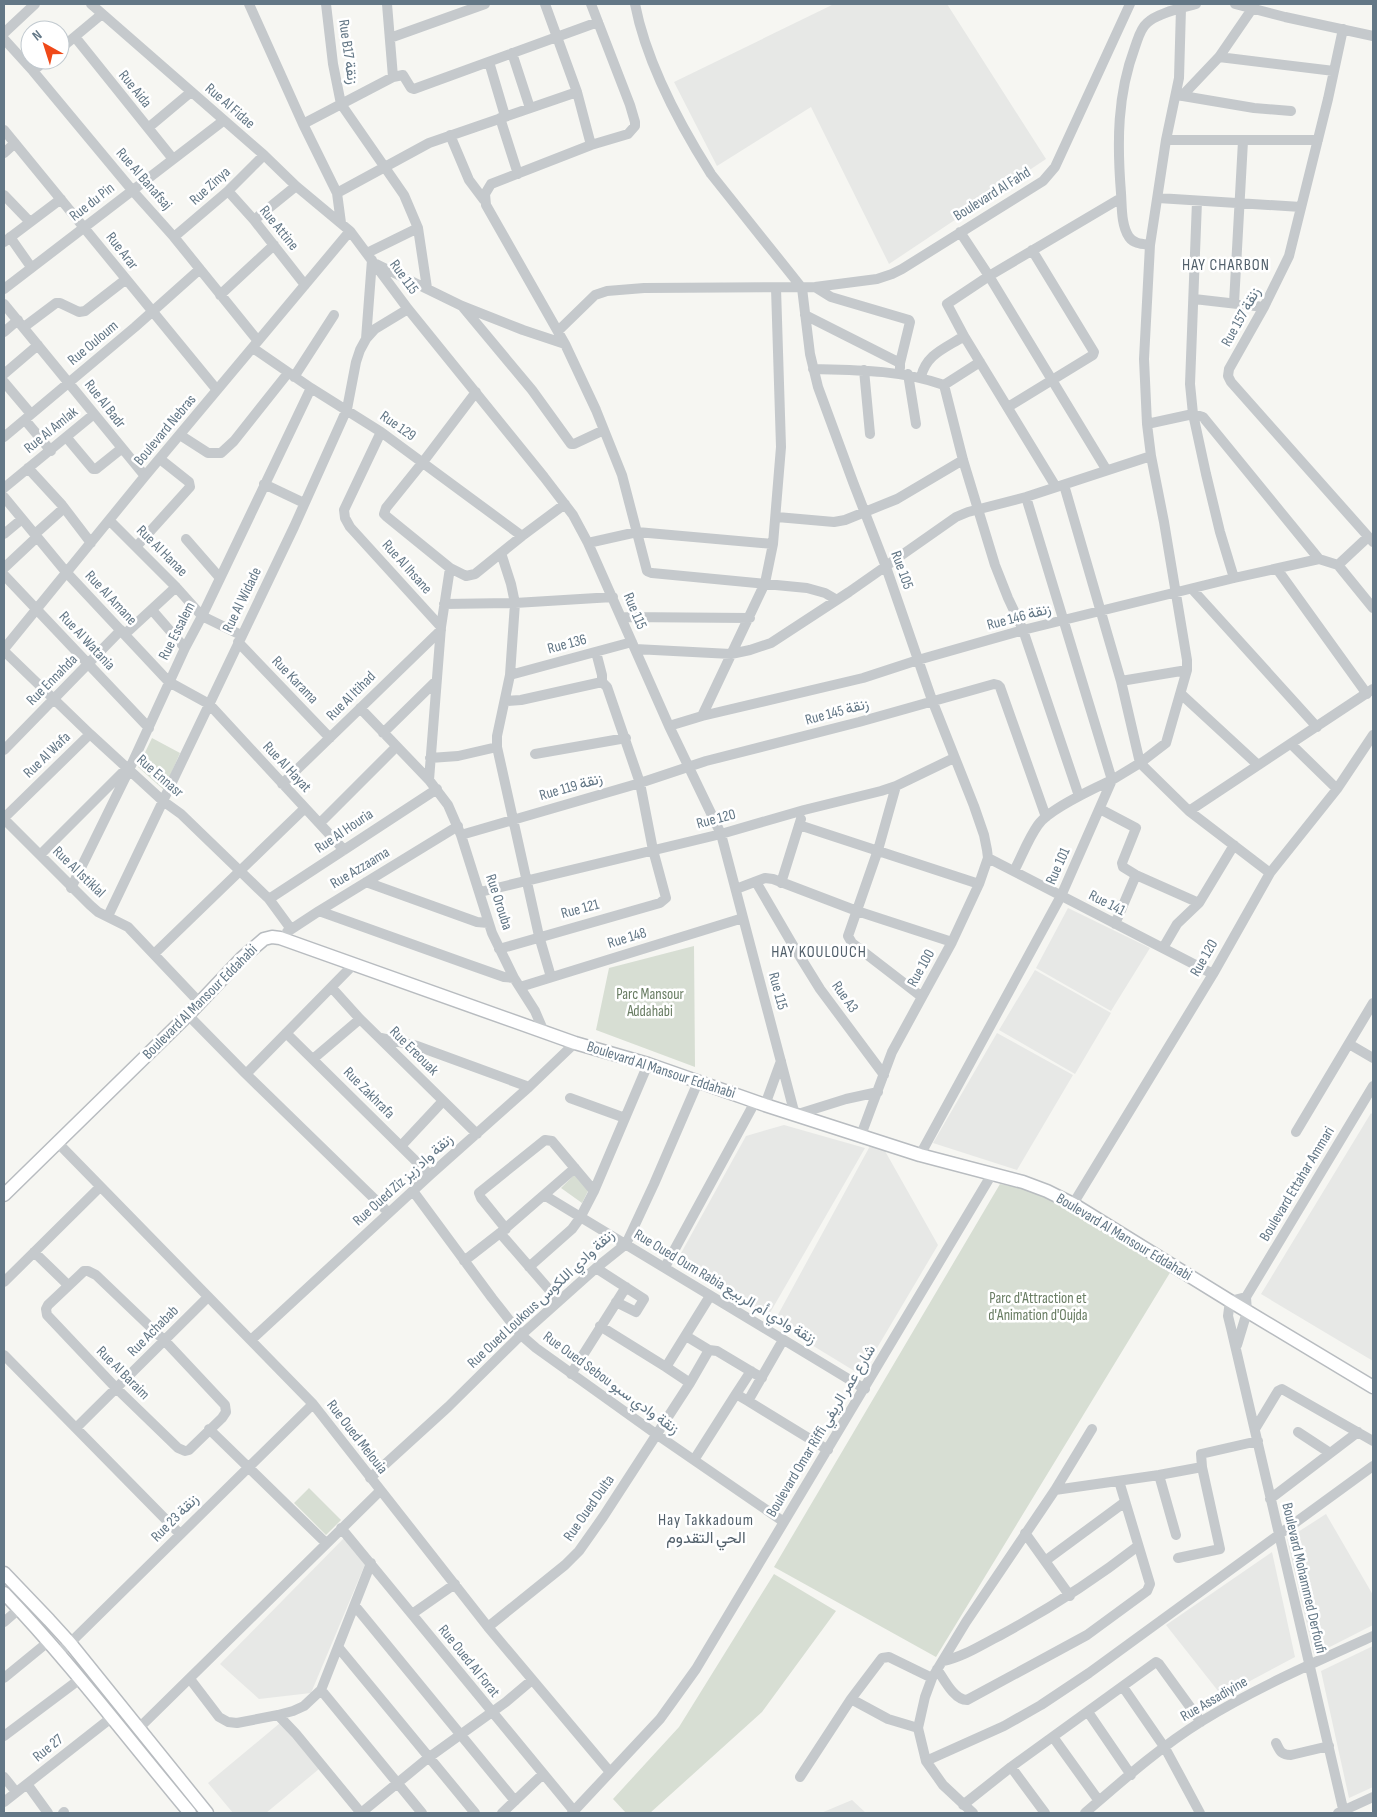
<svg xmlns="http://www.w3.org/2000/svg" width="1377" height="1817" viewBox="0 0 1377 1817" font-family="'Sofia Sans Condensed',Vazirmatn,sans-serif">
  <rect width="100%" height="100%" fill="#f6f6f2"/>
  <path fill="#e7e8e6" d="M834 4H947L1046 159 889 264 811 107 717 166 674 82Z
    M1068 908 1150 948 1111 1011 1036 968Z
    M1035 970 1111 1013 1075 1074 999 1030Z
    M997 1033 1073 1075 1017 1170 933 1143Z
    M1371 1113 1373 1115V1361L1261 1294Z
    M784 1125 865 1148 767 1318 675 1264 746 1136Z
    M870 1146 885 1151 938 1245 861 1375 774 1322Z
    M1326 1514 1373 1595V1625L1314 1655 1287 1539Z
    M344 1538 366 1562 311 1693 259 1699 220 1664Z
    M1272 1552 1295 1657 1222 1696 1166 1625Z
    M1373 1646V1787L1349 1798 1321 1671Z
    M280 1723 319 1769 266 1813H233L208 1783Z
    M852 1800 866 1813H821Z"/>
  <path fill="#d7ded3" d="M152 738 180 753 164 790 138 767Z
    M694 946 695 1067 596 1030 609 968Z
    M577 1172 589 1189 582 1203 561 1188Z
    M1000 1184 1037 1191 1171 1271 936 1657 774 1567Z
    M309 1488 341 1520 326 1535 294 1503Z
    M774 1574 836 1611 762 1712 650 1813H626L613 1799 679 1727Z"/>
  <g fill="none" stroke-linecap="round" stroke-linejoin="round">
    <g stroke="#b8bcc0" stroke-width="15">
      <path id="major" d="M4 1195 188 1015 242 958 264 939 272 937 280 938 575 1043 648 1064 765 1105 920 1155 1023 1182 1047 1191 1073 1204 1230 1301 1373 1387
        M4 1573 49 1620 70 1643 207 1813
        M4 1593C70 1662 128 1739 190 1813"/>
    </g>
    <path stroke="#c5c9cc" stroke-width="10" d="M91 4 264 155 296 186 350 231 408 309 544 477 573 515 588 543 669 726 721 834 795 1115 846 1099 878 1092
      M249 4 303 124 337 193 341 223
      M326 4 333 64 341 104 404 195 418 228 427 288
      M387 4 393 77
      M545 4 577 92 591 145
      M591 4 630 105 635 122V126L628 134 591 145 491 184 485 194 486 205 565 344 596 410 622 475 647 571 652 573 807 588 825 593 837 600
      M635 4C646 61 680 125 711 174L802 288
      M1235 4 1285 17 1373 36
      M1343 29 1328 99 1289 256 1264 307 1229 369 1228 376 1231 382 1373 542
      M4 33 35 4
      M75 37 173 159
      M390 38 485 4
      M4 39 33 71 132 190 174 237 258 341
      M60 49 102 14
      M512 53 530 108
      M1219 57 1334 71
      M489 62 505 116
      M33 71 46 60
      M1177 95 1254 108 1291 111
      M1182 96 1219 57 1252 9
      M500 118 518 174
      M303 124 393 77 403 75 411 88 414 89 598 22
      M148 128 191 92
      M4 130 217 390
      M450 135 469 180 484 200
      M1166 140H1318
      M4 153 15 143
      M228 191 254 220 305 285
      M337 193 429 143 577 92
      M4 195 30 222
      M1158 198 1301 207
      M1197 201 1190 384 1193 414 1206 474 1220 532 1234 578
      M254 220 296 186
      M960 232 989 276 1106 469
      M10 237 31 267
      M174 237 228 191 264 155
      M4 242 61 199
      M1150 245C1142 244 1134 244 1129 237 1121 225 1122 207 1121 193 1117 143 1117 95 1135 47 1138 39 1140 29 1147 23 1157 13 1182 8 1196 4
      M367 253 418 228
      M376 264 462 306 523 330 565 344
      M815 287 831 297 909 320 910 322 900 363
      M802 288 810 354 818 387 853 482 886 567 932 700 974 806 984 835 987 850 988 858 979 884 952 942 892 1052 861 1135
      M4 289 223 121
      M220 295 274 245
      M1194 299 1264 307
      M1234 303 1243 141
      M4 304 145 476
      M462 306 532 390 571 444H574L604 430
      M805 315 900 363V368
      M24 327 56 303H60L79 312 85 311 125 280
      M558 331 595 295 607 291 644 288 815 287 877 279 892 274 902 269 1043 181 1055 167 1130 4
      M4 332 18 320
      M366 339 372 260
      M253 348 311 388 381 432 522 536
      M813 369C858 370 901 370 944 385
      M864 370 870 434
      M4 374 38 345
      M908 374 916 424
      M294 377 334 315
      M921 377C926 354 946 348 964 336
      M4 382 31 414
      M944 385 963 460 995 565 1008 598 1023 630 1079 796
      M944 385 980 362
      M476 392 423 462 386 508 384 514 386 516 450 568 466 576 475 574 522 536 565 504
      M1008 407 1093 355 1094 352 1032 250
      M25 420 51 451
      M1147 424 1193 414 1203 417 1319 559
      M381 432 344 510 345 518 350 527 441 627
      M180 435 208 453H221L234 441 288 373
      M4 437 135 327 200 269
      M67 438 93 469H96L121 449
      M28 468 62 505 91 543
      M264 484 304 503
      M1064 485 1121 681 1140 763 1189 811 1270 873
      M1056 487 964 336 947 304 989 276 1121 198
      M4 488 94 414
      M4 497 66 572 169 682 209 704 344 850
      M777 517 834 522 845 520 897 499 963 460
      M110 521 176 587 202 616 241 635
      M4 534 22 519
      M35 534 64 508
      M186 539 220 578
      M588 543 637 532 773 544
      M136 547 190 487 189 482 160 459
      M501 553 511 584 515 603 510 675 497 736V747L539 936 551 977
      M1338 565 1373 608
      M1338 565 1368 537
      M4 568 37 537
      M1277 569 1367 694
      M4 575 149 728
      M1192 589 1317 727
      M444 604 515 603 613 597
      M152 610 185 648
      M622 617 750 618
      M125 634 176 587
      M238 642 330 738
      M4 649 145 476 350 231
      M635 649 731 654 750 650 771 643 849 592 956 517 968 512 1026 497 1151 456
      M4 651 90 734 163 801 181 814 240 871 269 899 291 929
      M510 675 632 642
      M1121 681 1187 670
      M1181 694 1258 765
      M506 701 521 700 602 682
      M360 708 429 780 448 805 461 835 492 933 514 978 535 1011 544 1032
      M702 716 765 583 773 544 781 447 776 288
      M669 726 702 716 863 678 918 660 1023 630 1234 578 1319 559 1338 565
      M383 733 436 681
      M1291 744 1337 789
      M4 750 121 630
      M535 754 626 738
      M430 758 458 756 497 747
      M429 780 441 627 450 568
      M282 784 441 630
      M896 786 878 850 848 936 852 943 922 997
      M1100 809 1136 828 1122 863 1123 867 1136 875 1199 903
      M1189 811 1373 689
      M4 818 90 734
      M4 819 90 905 98 912 128 927 200 1003
      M320 823 396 747
      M799 825 979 884
      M461 835 640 783 706 761 859 722 994 684 998 685 1000 687 1046 817
      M40 855 127 768
      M988 858 1213 974
      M1014 871C1022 856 1028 839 1038 825 1049 809 1093 789 1112 780L1026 497
      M366 882 477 922 488 923
      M756 882 794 947 820 989 884 1075
      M781 883 801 819
      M71 888 129 770 185 648 202 616 311 388
      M736 889 765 878 773 879 857 911 952 942
      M480 892 721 834 804 810 881 791 896 786 954 758
      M269 899 437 789
      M319 911 470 965 504 977 514 978
      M108 916 294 527 347 409 356 362 360 350 366 339 375 329 408 309
      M1115 924 1136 875
      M287 932 319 911 458 826
      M1163 948 1177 924 1199 903 1234 845
      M499 949 660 903 666 898 653 850 640 783 607 687 602 682V675L596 652
      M154 954 305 808
      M520 987 743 918
      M332 988 360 1019 477 1134
      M188 1015 246 1074 389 1213
      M286 1033 430 1175
      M381 1038 417 1046 529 1087
      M1349 1044 1373 1058
      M313 1059 360 1019
      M246 1074 353 965
      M570 1098 625 1118
      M765 1105 781 1061
      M1296 1132 1373 1003
      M57 1142 313 1404 488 1627 610 1772
      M401 1146 443 1101
      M920 1155 1061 896 1112 780 1140 763 1166 743 1187 670V660L1164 522 1151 456 1147 424 1144 359 1150 245 1166 140 1179 78 1181 8
      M413 1191 492 1298 521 1335 536 1348 656 1434 784 1522
      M544 1195 865 1389
      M1073 1204 1213 974 1270 873 1337 789 1373 735
      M506 1229 481 1198 479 1193 545 1140 552 1141 594 1191
      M500 1233 559 1301
      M34 1252 68 1285
      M464 1261 500 1233 575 1168
      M529 1267 572 1229 580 1218 594 1191 648 1064
      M665 1267 755 1102
      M596 1268 644 1299 636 1312 616 1302
      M84 1271H88L96 1275 165 1341 225 1405 226 1412 222 1418 189 1450 185 1451 178 1448 116 1388 47 1315 46 1309 48 1305Z
      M4 1282 100 1187
      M1246 1297 1230 1301 1228 1316 1231 1328 1344 1813
      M600 1326 666 1367
      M686 1336 709 1350 690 1383 666 1367 710 1296
      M251 1340 430 1175 529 1087 575 1043
      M1237 1345 1247 1312 1246 1297 1373 1086
      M709 1350 717 1351 762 1378
      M4 1355 180 1534
      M571 1374 626 1287
      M736 1394 751 1371
      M748 1401 828 1450
      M76 1428 208 1297
      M209 1429 326 1543
      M1255 1429 1278 1391 1282 1389 1373 1441
      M1298 1432 1330 1453
      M694 1460 736 1394 748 1401 783 1340
      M1159 1475 1176 1535
      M370 1478 448 1407 521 1335 596 1268 626 1244 654 1184 698 1082
      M1055 1490 1159 1475 1202 1467
      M1270 1499 1358 1432
      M341 1528 574 1811
      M1025 1533 1070 1596
      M1178 1558 1220 1549 1202 1467 1201 1454 1258 1441
      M1045 1561 1125 1502
      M355 1606 515 1801
      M412 1614 455 1584
      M4 1622 19 1609
      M488 1627 565 1565 579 1551 603 1517 690 1383
      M338 1647 475 1813
      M58 1653 70 1643 313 1404
      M943 1661C963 1657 981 1645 999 1636 1049 1609 1093 1581 1138 1546
      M937 1669C944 1679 954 1700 967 1700L1087 1635 1147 1591 1150 1584 1119 1481
      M4 1678 48 1642
      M190 1679 219 1717 228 1722 237 1723 278 1715 293 1711 304 1706 321 1690 371 1563
      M1123 1687 1165 1748 1200 1813
      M321 1690 422 1813
      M851 1699 888 1719 918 1728
      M1088 1712 1131 1775
      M278 1715 296 1734 361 1813
      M138 1729 380 1491
      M4 1736 80 1679
      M1053 1737 1099 1801
      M1276 1743C1280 1751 1281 1755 1291 1755L1329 1746
      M926 1761 1004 1726 1041 1705 1089 1673 1373 1466
      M1011 1767 1045 1813
      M4 1777 16 1792
      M800 1777 851 1699 882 1658 889 1657 932 1678
      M27 1784 48 1813
      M4 1802 111 1718
      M963 1805 1011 1767 1156 1662 1159 1664 1201 1722
      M63 1813 64 1812
      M361 1813 428 1758 506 1702 532 1680
      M502 1813 543 1774
      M572 1813 660 1719 696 1669 992 1174
      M973 1813 943 1785 926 1761 918 1728 925 1697 932 1678 966 1622 1055 1490 1092 1429
      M1085 1813C1122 1781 1160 1747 1202 1721 1256 1688 1315 1662 1373 1636
      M1338 1813 1373 1797"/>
    <use href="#major" stroke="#fff" stroke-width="12"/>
  </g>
  <g text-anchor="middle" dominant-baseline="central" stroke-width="5" stroke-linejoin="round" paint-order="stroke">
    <g font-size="15" fill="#637786" stroke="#fff">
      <text transform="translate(348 52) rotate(82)">Rue B17 زنقة</text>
      <text transform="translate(135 89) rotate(51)">Rue Aida</text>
      <text transform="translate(230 106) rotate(41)">Rue Al Fidae</text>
      <text transform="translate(144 179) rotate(49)">Rue Al Banafsaj</text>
      <text transform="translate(210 186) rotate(-42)">Rue Zinya</text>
      <text transform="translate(992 194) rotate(-32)">Boulevard Al Fahd</text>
      <text transform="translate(92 202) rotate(-38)">Rue du Pin</text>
      <text transform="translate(279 228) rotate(51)">Rue Attine</text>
      <text transform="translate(122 251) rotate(52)">Rue Arar</text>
      <text transform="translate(404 277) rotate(54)">Rue 115</text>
      <text transform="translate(1241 317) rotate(-61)">Rue 157 زنقة</text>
      <text transform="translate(93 343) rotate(-40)">Rue Ouloum</text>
      <text transform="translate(105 404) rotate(52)">Rue Al Badr</text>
      <text transform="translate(398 426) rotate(35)">Rue 129</text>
      <text transform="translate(51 430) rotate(-39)">Rue Al Amlak</text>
      <text transform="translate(165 430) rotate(-50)">Boulevard Nebras</text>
      <text transform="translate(162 551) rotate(45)">Rue Al Hanae</text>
      <text transform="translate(407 567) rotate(48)">Rue Al Ihsane</text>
      <text transform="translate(902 570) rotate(70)">Rue 105</text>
      <text transform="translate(111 598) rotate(47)">Rue Al Amane</text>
      <text transform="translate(242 600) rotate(-64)">Rue Al Widade</text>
      <text transform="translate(635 611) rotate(67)">Rue 115</text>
      <text transform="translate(1019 617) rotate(-15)">Rue 146 زنقة</text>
      <text transform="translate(177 631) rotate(-63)">Rue Essalem</text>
      <text transform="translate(87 641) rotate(47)">Rue Al Watania</text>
      <text transform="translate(567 644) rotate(-15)">Rue 136</text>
      <text transform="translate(52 680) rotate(-45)">Rue Ennahda</text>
      <text transform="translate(295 680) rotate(46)">Rue Karama</text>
      <text transform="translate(351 696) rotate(-45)">Rue Al Itihad</text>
      <text transform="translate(837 712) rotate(-15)">Rue 145 زنقة</text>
      <text transform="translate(47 755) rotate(-44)">Rue Al Wafa</text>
      <text transform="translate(287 767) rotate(47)">Rue Al Hayat</text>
      <text transform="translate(160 776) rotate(41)">Rue Ennasr</text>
      <text transform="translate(571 787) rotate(-16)">Rue 119 زنقة</text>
      <text transform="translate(716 819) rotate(-15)">Rue 120</text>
      <text transform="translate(344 831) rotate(-34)">Rue Al Houria</text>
      <text transform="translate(1058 866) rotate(-66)">Rue 101</text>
      <text transform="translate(360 868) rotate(-31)">Rue Azzaama</text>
      <text transform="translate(79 872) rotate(44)">Rue Al Istiklal</text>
      <text transform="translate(499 902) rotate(72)">Rue Orouba</text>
      <text transform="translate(1107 903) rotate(27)">Rue 141</text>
      <text transform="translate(580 909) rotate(-15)">Rue 121</text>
      <text transform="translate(627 938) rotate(-17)">Rue 148</text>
      <text transform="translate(1204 958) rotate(-60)">Rue 120</text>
      <text transform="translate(921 968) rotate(-61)">Rue 100</text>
      <text transform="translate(778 991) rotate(75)">Rue 115</text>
      <text transform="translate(845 997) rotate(55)">Rue A3</text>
      <text transform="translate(200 1002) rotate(-45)">Boulevard Al Mansour Eddahabi</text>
      <text transform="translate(414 1051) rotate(45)">Rue Ereouak</text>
      <text transform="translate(661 1070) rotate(18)">Boulevard Al Mansour Eddahabi</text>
      <text transform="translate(369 1093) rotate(45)">Rue Zakhrafa</text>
      <text transform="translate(403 1180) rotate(-42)">Rue Oued Ziz زنقة واد زيز</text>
      <text transform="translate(1297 1184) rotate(-59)">Boulevard Ettahar Ammari</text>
      <text transform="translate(1124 1237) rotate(31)">Boulevard Al Mansour Eddahabi</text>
      <text transform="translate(725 1287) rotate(31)">Rue Oued Oum Rabia زنقة وادي أم الربيع</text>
      <text transform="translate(541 1299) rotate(-43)">Rue Oued Loukous زنقة وادي اللكوس</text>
      <text transform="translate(153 1331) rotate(-45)">Rue Achabab</text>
      <text transform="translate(123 1373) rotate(45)">Rue Al Baraim</text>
      <text transform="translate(611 1383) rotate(36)">Rue Oued Sebou زنقة وادي سبو</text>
      <text transform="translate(821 1431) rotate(-59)">Boulevard Omar Riffi شارع عمر الريفي</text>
      <text transform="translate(357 1437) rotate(52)">Rue Oued Melouia</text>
      <text transform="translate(589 1508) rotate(-55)">Rue Oued Dulta</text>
      <text transform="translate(175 1518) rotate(-45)">Rue 23 زنقة</text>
      <text transform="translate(1304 1578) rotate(77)">Boulevard Mohammed Derfoufi</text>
      <text transform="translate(469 1661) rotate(51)">Rue Oued Al Forat</text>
      <text transform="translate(1214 1699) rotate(-30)">Rue Assadiyine</text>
      <text transform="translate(48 1748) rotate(-39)">Rue 27</text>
    </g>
    <g font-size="15" fill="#687c62" stroke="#fff">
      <text x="650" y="994">Parc Mansour<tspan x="650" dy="17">Addahabi</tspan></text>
      <text x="1038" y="1298">Parc d'Attraction et<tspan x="1038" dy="17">d'Animation d'Oujda</tspan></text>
    </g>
    <g font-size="16" letter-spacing="1" fill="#515f6a" stroke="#fff">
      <text x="1226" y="265">HAY CHARBON</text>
      <text x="819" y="952">HAY KOULOUCH</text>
      <text x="706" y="1520">Hay Takkadoum<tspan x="706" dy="18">الحي التقدوم</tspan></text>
    </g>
  </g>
  <rect width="1377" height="1817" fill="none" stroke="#637786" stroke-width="10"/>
  <g transform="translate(45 45) rotate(321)"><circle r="24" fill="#ffffff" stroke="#c1c9cf"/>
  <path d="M0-4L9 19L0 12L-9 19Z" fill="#ef4919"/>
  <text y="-8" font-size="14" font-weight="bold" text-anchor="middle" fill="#637786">N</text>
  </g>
</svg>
